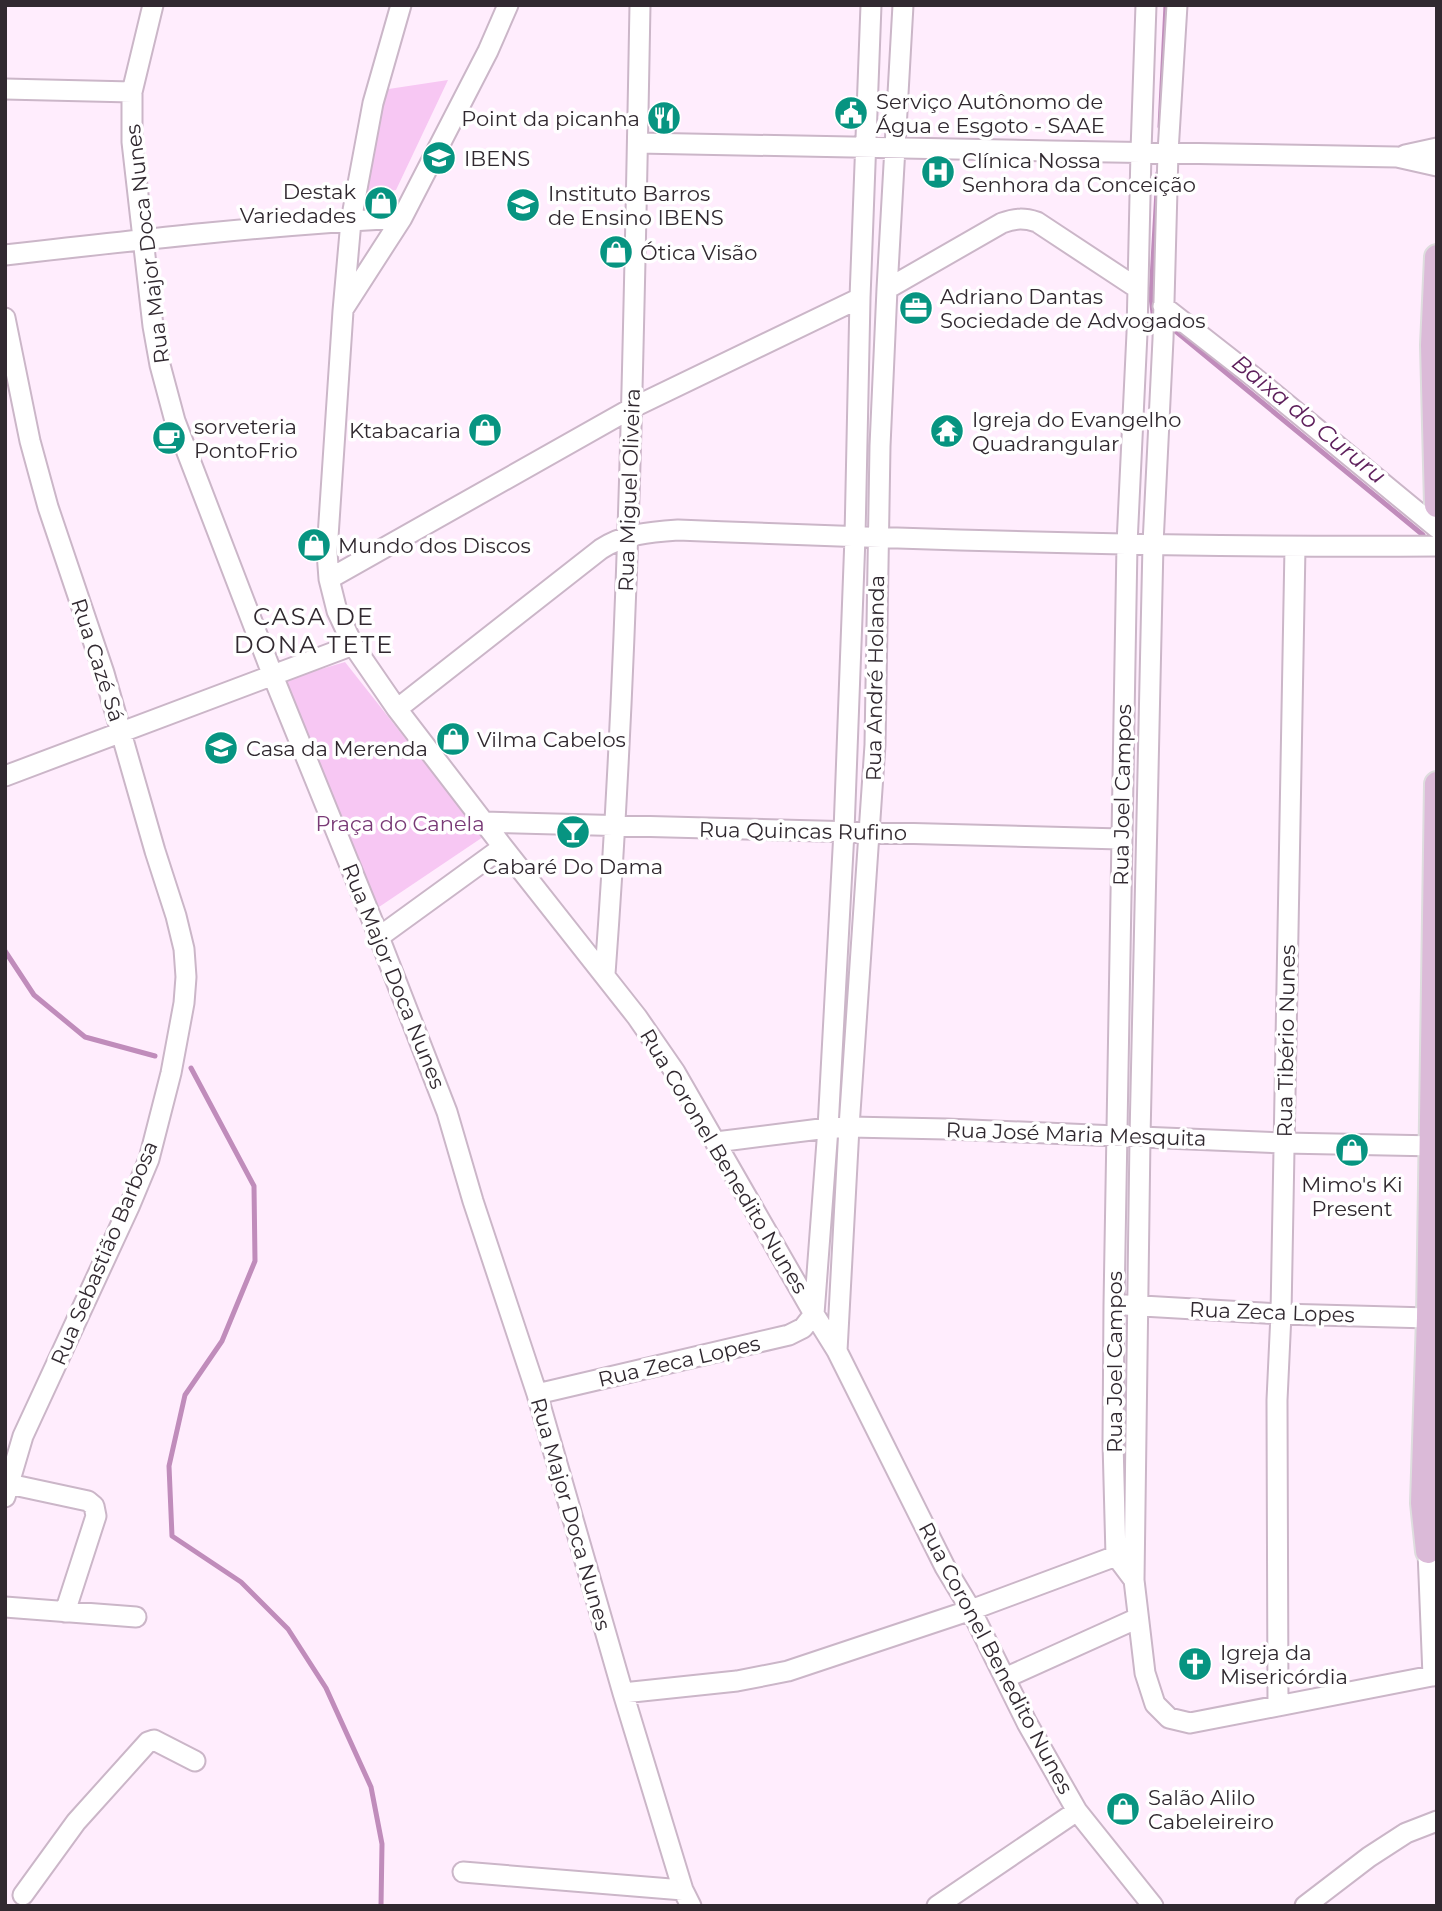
<svg xmlns="http://www.w3.org/2000/svg" width="1442" height="1911" viewBox="0 0 1442 1911" font-family="Montserrat,sans-serif">
  <rect width="100%" height="100%" fill="#ffedfd"/>
  <path fill="#f7c7f3" d="M448 80 396 190 354 198 382 90Z
    M345 662 483 837 376 909 281 681Z"/>
  <g fill="none" stroke-linecap="round" stroke-linejoin="round">
    <path stroke="#c08cbb" stroke-width="5" d="M1160 127 1166 5
      M1153 313 1151 297 1158 173
      M1173 329 1423 535
      M5 951 34 995 85 1037 155 1056
      M191 1068 254 1186 255 1261 222 1341 185 1395 169 1466 172 1536 241 1582 288 1629 326 1688 371 1787 382 1844 381 1906"/>
    <g stroke="#cbb6c8" stroke-width="23">
      <path id="minor" d="M153 5 132 92V142L153 326 160 365 175 421 273 676 379 937 447 1112 473 1201 537 1394 623 1693 683 1890 691 1906
        M401 5 373 103 351 221 343 311 327 552 329 579 337 611 353 645 397 709 503 847 637 1017 675 1072 814 1314 837 1351 945 1567 971 1610 1027 1723 1077 1811 1153 1906
        M1177 5 1168 152 1163 339 1153 544 1140 1137 1134 1580 1145 1673 1155 1704 1169 1718 1190 1723 1437 1675
        M5 89 132 92
        M638 143C891 150 1144 151 1397 157L1437 166
        M1405 155 1437 148
        M5 255C137 240 269 225 402 218
        M887 289 1002 223C1016 218 1024 218 1037 222L1137 288
        M1163 306 1255 378 1437 528
        M344 308 402 218 488 51 508 5
        M5 318 30 441 48 507 104 673 155 851 176 916 184 949 186 977 184 1003 171 1073 149 1159 129 1207 23 1436 5 1497
        M329 579 632 408 860 298
        M397 709 601 549C624 534 650 532 678 530 931 540 1184 548 1437 546
        M5 776 353 645
        M484 822 1121 839
        M379 937 503 847
        M605 974C629 651 634 328 640 5
        M716 1142 828 1128 849 1127 947 1129 1284 1143 1437 1146
        M1125 1305 1281 1314 1429 1318
        M837 1351 849 1127 875 745 880 446 887 289 903 5
        M537 1394 789 1335 803 1328 814 1314 828 1128 844 831 855 537 860 298 871 5
        M9 1484 88 1501 94 1506 96 1516 65 1612
        M1428 1551 1433 1676
        M1134 1580 1116 1556 1113 1442 1114 1305 1127 544 1137 333 1141 151 1146 5
        M5 1607 136 1617
        M1005 1678 1138 1618
        M623 1693 737 1681 788 1671 971 1610 1116 1556 1129 1553
        M1278 1706 1277 1400 1281 1314 1295 547
        M463 1872 683 1890
        M23 1895 76 1822 148 1742 154 1740 195 1761
        M937 1906 1077 1811
        M1305 1906 1369 1857 1406 1833 1437 1821"/>
    </g>
    <g stroke="#deddde" stroke-width="28">
      <path id="major" d="M1437 257 1433 345 1437 505
        M1428 1551 1423 1503 1429 1318 1437 784"/>
    </g>
    <use href="#minor" stroke="#fff" stroke-width="19"/>
    <use href="#major" stroke="#dbbad8" stroke-width="24"/>
  </g>
  <defs>
    <g id="civic-disc" transform="scale(1.75)"><circle r="9.5" fill="#079481" stroke="#fff"/><path d="M-.6-6.5H3V-4.5H.6V-3L4-1V1h2V6H-6V1h2V-1L-.6-3ZM-1.2 2.5V6h2.4V2.5Z" fill="#fff"/></g>
    <g id="restaurant-disc" transform="scale(1.75)"><circle r="9.5" fill="#079481" stroke="#fff"/><path d="M-5-6h1v4h1v-4h1v4h1v-4h1v5L-1.5 .5V6h-2V.5L-5-1ZM5-6V6H3V1.5H1.5Q1.5-4 5-6Z" fill="#fff"/></g>
    <g id="school-disc" transform="scale(1.75)"><circle r="9.5" fill="#079481" stroke="#fff"/><path d="M0-5L7-2L0 1L-7-2ZM-4 1L0 2.5L4 1V4Q0 6-4 4Z" fill="#fff"/></g>
    <g id="hospital-disc" transform="scale(1.75)"><circle r="9.5" fill="#079481" stroke="#fff"/><path d="M-5-5h3v3.5h4V-5h3V5h-3V1.5h-4V5h-3Z" fill="#fff"/></g>
    <g id="shop-disc" transform="scale(1.75)"><circle r="9.5" fill="#079481" stroke="#fff"/><path d="M-5-2.5h2.3a2.7 3.5 0 0 1 5.4 0H5L5.5 6h-11ZM-1.5-2.5h3a1.5 2.3 0 0 0-3 0Z" fill="#fff"/></g>
    <g id="office-disc" transform="scale(1.75)"><circle r="9.5" fill="#079481" stroke="#fff"/><path d="M-6-3h4V-5.5h4V-3h4V5H-6ZM-1-4.5V-3h2v-1.5ZM-6 0V1H6V0Z" fill="#fff"/></g>
    <g id="temple-disc" transform="scale(1.75)"><circle r="9.5" fill="#079481" stroke="#fff"/><path d="M0-6L5-2H3V0L6.5 2.5H4V6H1.5V3h-3V6H-4V2.5H-6.5L-3 0V-2H-5Z" fill="#fff"/></g>
    <g id="cafe-disc" transform="scale(1.75)"><circle r="9.5" fill="#079481" stroke="#fff"/><path d="M-5.5-4.5H6V0H3Q3 3.5 0 3.5H-2.5Q-5.5 3.5-5.5 0ZM3-3.2v2h1.7v-2ZM-6 4.5H4V6H-6Z" fill="#fff"/></g>
    <g id="bar-disc" transform="scale(1.75)"><circle r="9.5" fill="#079481" stroke="#fff"/><path d="M-6-5H6L.8 .8V4.5H3.5V6h-7V4.5H-.8V.8Z" fill="#fff"/></g>
    <g id="church-disc" transform="scale(1.75)"><circle r="9.5" fill="#079481" stroke="#fff"/><path d="M-1.2-6h2.4v3.5h3.3v2.4h-3.3V6h-2.4V-.1h-3.3v-2.4h3.3Z" fill="#fff"/></g>
  </defs>
  <g fill-rule="evenodd">
    <use href="#civic-disc" x="851" y="113"/>
    <use href="#restaurant-disc" x="664" y="118"/>
    <use href="#school-disc" x="439" y="158"/>
    <use href="#hospital-disc" x="938" y="172"/>
    <use href="#shop-disc" x="381" y="203"/>
    <use href="#school-disc" x="523" y="205"/>
    <use href="#shop-disc" x="616" y="252"/>
    <use href="#office-disc" x="916" y="308"/>
    <use href="#shop-disc" x="485" y="430"/>
    <use href="#temple-disc" x="947" y="431"/>
    <use href="#cafe-disc" x="169" y="438"/>
    <use href="#shop-disc" x="314" y="545"/>
    <use href="#shop-disc" x="453" y="739"/>
    <use href="#school-disc" x="221" y="748"/>
    <use href="#bar-disc" x="573" y="832"/>
    <use href="#shop-disc" x="1352" y="1150"/>
    <use href="#church-disc" x="1195" y="1664"/>
    <use href="#shop-disc" x="1123" y="1809"/>
  </g>
  <g text-anchor="middle" dominant-baseline="central" stroke-width="7" stroke-linejoin="round" paint-order="stroke">
    <g font-size="21" fill="#312930" stroke="#fff" text-anchor="start">
      <text x="876" y="101">Serviço Autônomo de<tspan x="876" dy="24">Água e Esgoto - SAAE</tspan></text>
      <text x="640" y="118" text-anchor="end">Point da picanha</text>
      <text x="464" y="158">IBENS</text>
      <text x="962" y="160">Clínica Nossa<tspan x="962" dy="24">Senhora da Conceição</tspan></text>
      <text x="356" y="191" text-anchor="end">Destak<tspan x="356" dy="24">Variedades</tspan></text>
      <text x="548" y="193">Instituto Barros<tspan x="548" dy="24">de Ensino IBENS</tspan></text>
      <text x="640" y="252">Ótica Visão</text>
      <text x="940" y="296">Adriano Dantas<tspan x="940" dy="24">Sociedade de Advogados</tspan></text>
      <text x="972" y="419">Igreja do Evangelho<tspan x="972" dy="24">Quadrangular</tspan></text>
      <text x="194" y="426">sorveteria<tspan x="194" dy="24">PontoFrio</tspan></text>
      <text x="461" y="430" text-anchor="end">Ktabacaria</text>
      <text x="338" y="545">Mundo dos Discos</text>
      <text x="477" y="739">Vilma Cabelos</text>
      <text x="246" y="748">Casa da Merenda</text>
      <text x="573" y="866" text-anchor="middle">Cabaré Do Dama</text>
      <text x="1352" y="1184" text-anchor="middle">Mimo's Ki<tspan x="1352" dy="24">Present</tspan></text>
      <text x="1220" y="1652">Igreja da<tspan x="1220" dy="24">Misericórdia</tspan></text>
      <text x="1148" y="1797">Salão Alilo<tspan x="1148" dy="24">Cabeleireiro</tspan></text>
    </g>
    <g font-size="21" fill="#312930" stroke="#fff">
      <text transform="translate(147 244) rotate(-97)">Rua Major Doca Nunes</text>
      <text transform="translate(629 490) rotate(-88)">Rua Miguel Oliveira</text>
      <text transform="translate(98 660) rotate(72)">Rua Cazé Sá</text>
      <text transform="translate(875 678) rotate(-89)">Rua André Holanda</text>
      <text transform="translate(1122 795) rotate(-89)">Rua Joel Campos</text>
      <text transform="translate(803 831) rotate(1)">Rua Quincas Rufino</text>
      <text transform="translate(394 976) rotate(68)">Rua Major Doca Nunes</text>
      <text transform="translate(1286 1041) rotate(-89)">Rua Tibério Nunes</text>
      <text transform="translate(1076 1134) rotate(2)">Rua José Maria Mesquita</text>
      <text transform="translate(724 1161) rotate(59)">Rua Coronel Benedito Nunes</text>
      <text transform="translate(104 1253) rotate(-67)">Rua Sebastião Barbosa</text>
      <text transform="translate(1272 1312) rotate(2)">Rua Zeca Lopes</text>
      <text transform="translate(679 1361) rotate(-13)">Rua Zeca Lopes</text>
      <text transform="translate(1114 1362) rotate(-90)">Rua Joel Campos</text>
      <text transform="translate(571 1514) rotate(74)">Rua Major Doca Nunes</text>
      <text transform="translate(996 1658) rotate(62)">Rua Coronel Benedito Nunes</text>
    </g>
    <g font-size="21" fill="#793a76" stroke="#fff">
      <text x="400" y="823">Praça do Canela</text>
    </g>
    <g font-size="23" font-style="italic" fill="#5e205c" stroke="#fff">
      <text transform="translate(1309 419) rotate(39)">Baixa do Cururu</text>
    </g>
    <g font-size="24" letter-spacing="2" fill="#312930" stroke="#fff">
      <text x="314" y="616">CASA DE<tspan x="314" dy="28">DONA TETE</tspan></text>
    </g>
  </g>
  <rect width="1442" height="1911" fill="none" stroke="#312930" stroke-width="14"/>
</svg>
